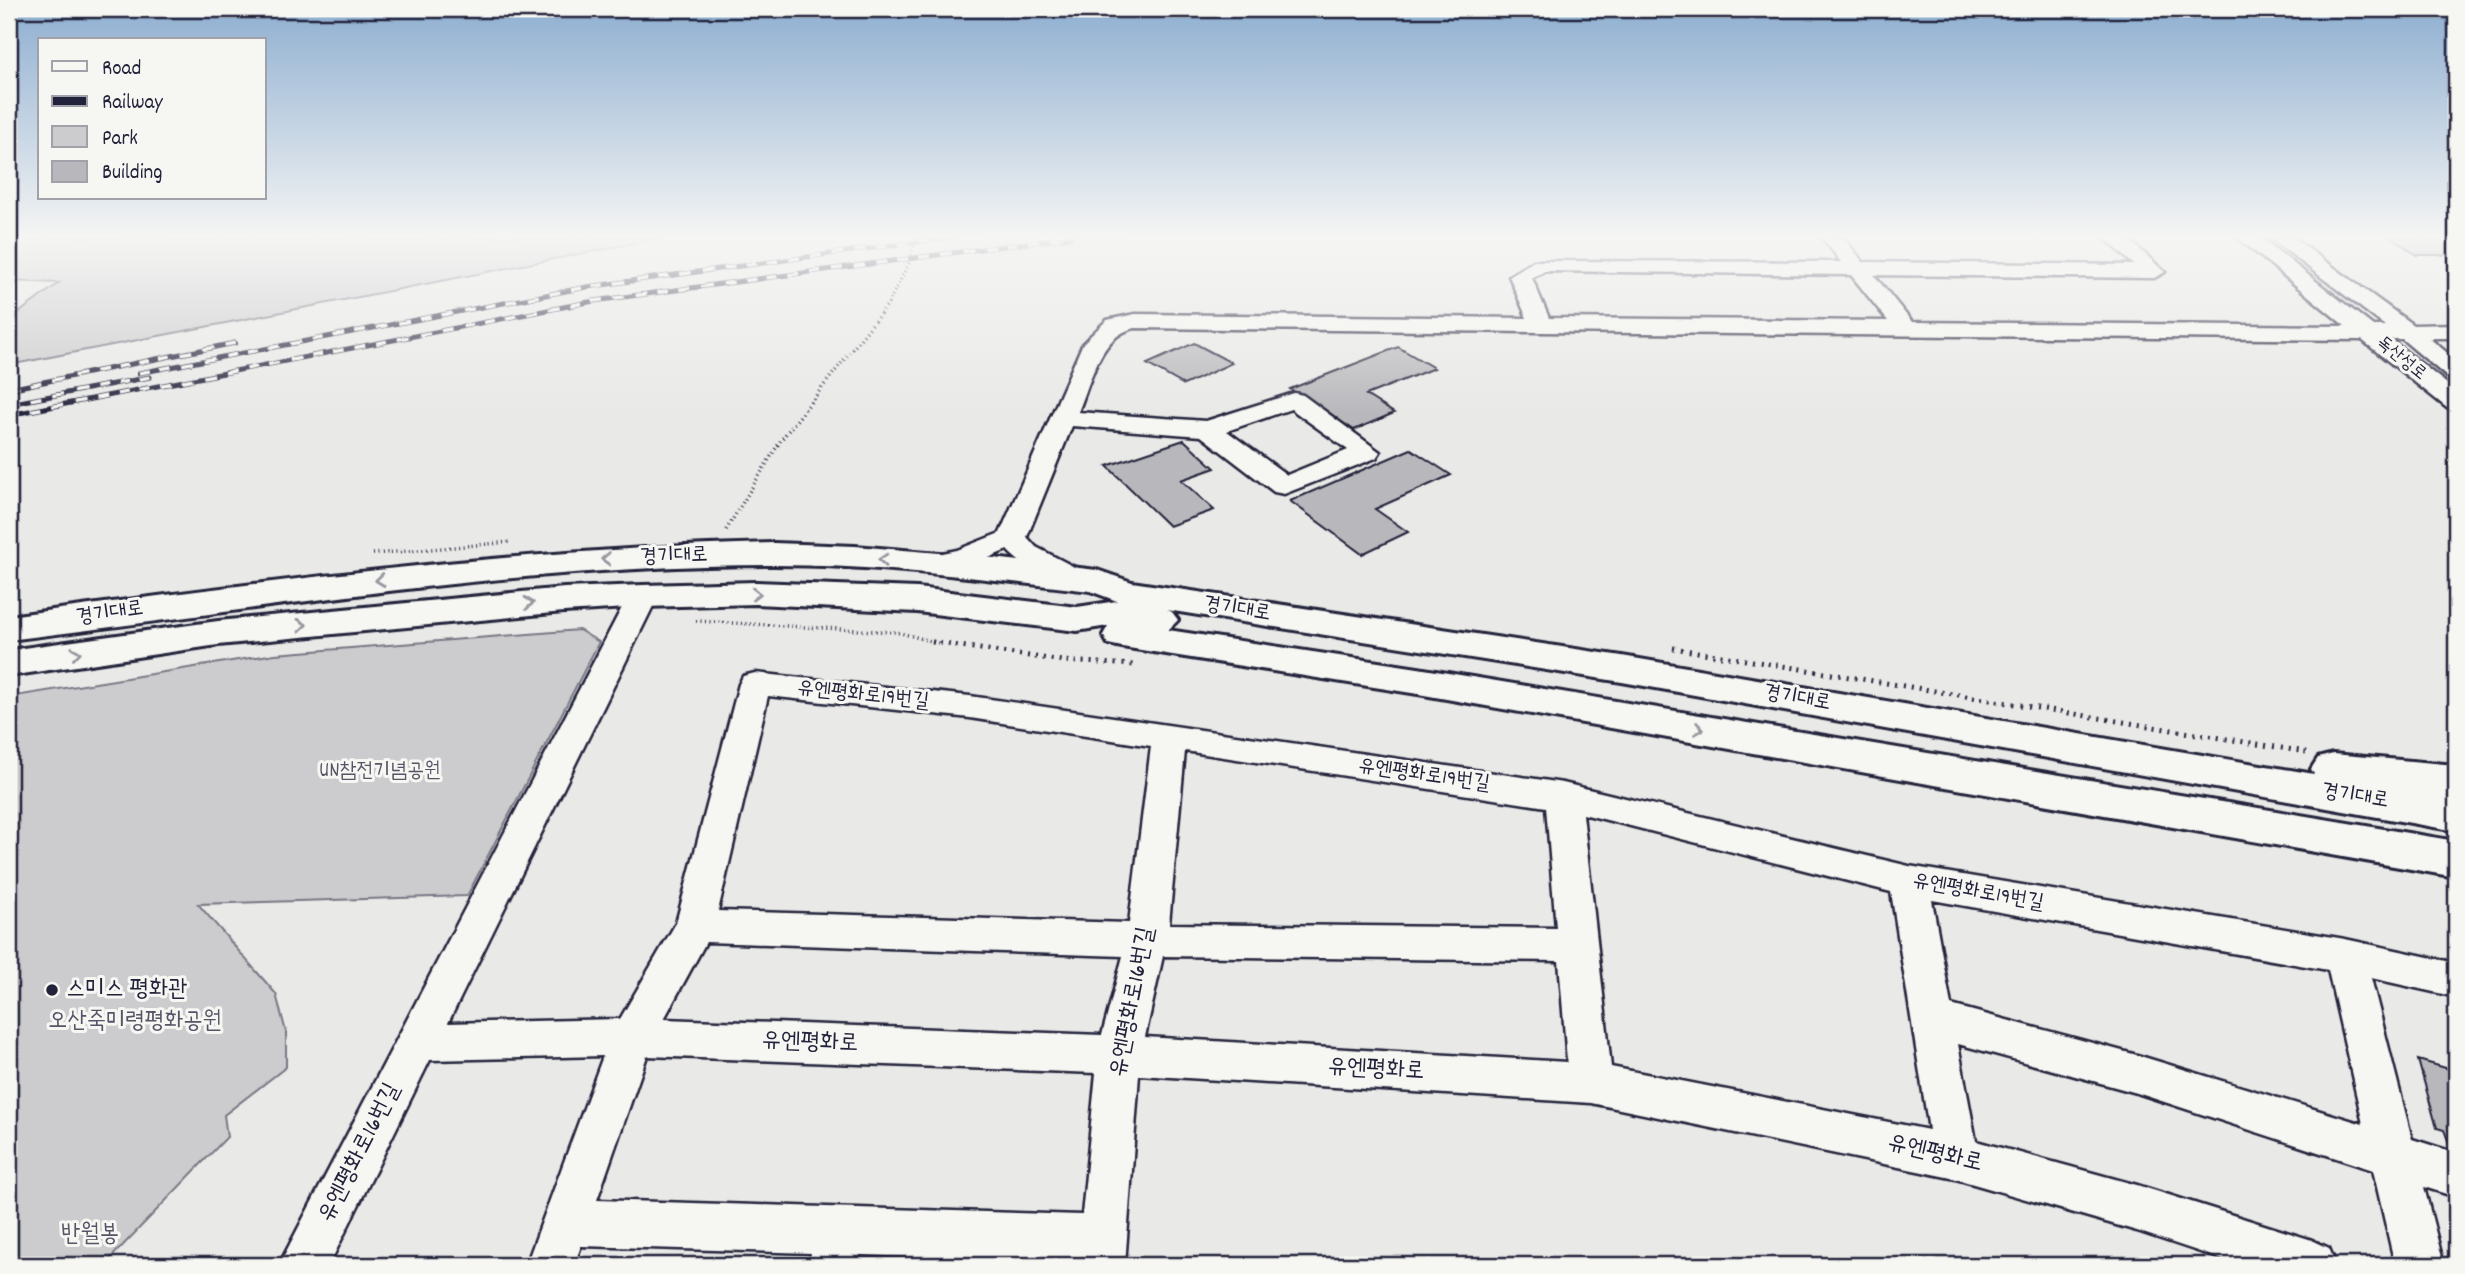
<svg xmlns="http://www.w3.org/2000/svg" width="2465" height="1274" viewBox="0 0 2465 1274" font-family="Dekko,'Poor Story',sans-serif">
  <rect width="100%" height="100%" fill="#e9e9e7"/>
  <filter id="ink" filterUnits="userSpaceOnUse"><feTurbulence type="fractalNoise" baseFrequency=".0143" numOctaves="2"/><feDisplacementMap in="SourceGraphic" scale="14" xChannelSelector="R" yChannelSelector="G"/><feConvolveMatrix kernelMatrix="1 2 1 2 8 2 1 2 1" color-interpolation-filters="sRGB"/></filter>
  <g filter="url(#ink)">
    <path fill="#dadada" d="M985 237H1140L995 253Z"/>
    <path fill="#ccccce" stroke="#777784" stroke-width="2" d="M9 237H667L9 365V320L59 283 9 281Z
      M579 630 599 642 467 896 198 904 276 994 286 1032V1067L224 1115 227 1137 104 1265H9V697L275 654Z"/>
    <path fill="#b8b8bc" stroke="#22223b" stroke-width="2" d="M2391 237H2456V255H2417Z
      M1194 343 1232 363 1184 385 1147 364Z
      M1398 347 1434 368 1366 395 1394 413 1354 430 1290 389Z
      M1184 440 1215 468 1181 480 1214 510 1169 526 1107 466Z
      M1411 449 1451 475 1375 509 1408 532 1362 554 1290 501Z
      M2418 1060 2456 1071V1146L2449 1143 2444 1130 2437 1128Z"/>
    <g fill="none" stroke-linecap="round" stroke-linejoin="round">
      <g stroke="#22223b" stroke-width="5">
        <path id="minor" d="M1822 237H1843L1863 262 2134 265 2104 237H2126L2165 272 2154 278 1874 275 1912 322 2345 326 2237 237H2260L2373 326H2385L2269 237H2292L2413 325 2456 324V338H2429L2456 360V379L2447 377 2402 339H2390L2456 391V410L2447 408 2362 340 1135 328C1099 335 1091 382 1078 412L1206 421 1294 393 1303 395 1380 452 1376 458 1284 494 1274 492 1201 436 1072 426 1027 537 1036 547 1084 572 1088 578 1084 584C1060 590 1023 567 1007 550 981 561 947 577 919 570L914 564 919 558 957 550 1000 533 1083 343 1107 320 1135 314 1527 318 1509 276 1534 261 1841 262ZM1545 271 1851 275 1888 321 1549 318 1532 278ZM1291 409 1348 450 1287 475 1227 431Z
          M643 587 654 589 658 596 448 1023 620 1019 676 923 739 684 743 676 755 673 970 696 1563 783 1909 866 2345 939 2456 963V997L2371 978 2412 1139 2456 1153V1197L2424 1187 2444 1265H2395L2373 1170 2137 1093 1958 1044 1976 1141 2137 1185 2312 1240 2329 1248 2336 1265H2239L2137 1231 1956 1179 1591 1103 1139 1075 1125 1265 860 1255 857 1265H809L811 1253 581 1246 574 1265H526L603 1056 430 1060 329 1265H279L628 596 632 589ZM768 696 970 718 1151 746 1129 923 718 911ZM1185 751 1546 807 1556 928 1169 924ZM1583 814 1891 892 1929 1130 1611 1067ZM1932 900 2328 970 2363 1124 2137 1055 1951 1005ZM706 942 1123 956 1102 1035 664 1019ZM1163 956 1559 961 1567 1062 1145 1037ZM647 1056 1096 1073 1082 1215 597 1200Z"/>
      </g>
      <g stroke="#22223b" stroke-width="6">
        <path id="major" d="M774 543 855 546 976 556 1097 570 1132 582 1622 656 2314 774 2311 769 2318 758 2333 754 2456 765V797L2445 796 2456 798V831L1622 682 1167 610 1172 612 1178 620 1168 630 1418 668 2456 841V877L1418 694 1122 647 1108 644 1103 635 1108 626 1077 631 917 612 756 604 643 607 564 612 218 645 9 676V650L218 621 564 588 643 585 756 582 917 588 1077 607 1117 601 1090 591C986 579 880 565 775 565 517 565 264 609 9 640V616C264 581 517 549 774 543Z"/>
      </g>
      <path stroke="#22223b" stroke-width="3.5" stroke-dasharray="1 3.5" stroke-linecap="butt" d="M726 530 781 440 888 304
        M373 554 511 542
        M696 621 896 632 939 643"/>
      <path stroke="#22223b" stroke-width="5" stroke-dasharray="2 6" stroke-linecap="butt" d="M932 642 1063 661 1136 665
        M1673 648 2306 752"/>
      <use href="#minor" fill="#f6f6f2" fill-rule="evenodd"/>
      <use href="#major" fill="#f6f6f2" fill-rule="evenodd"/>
      <g stroke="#22223b" stroke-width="5">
        <path id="rail" d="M139 373 587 287 953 237
          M9 389 235 343
          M9 404 150 377
          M9 415 594 301 1071 237"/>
      </g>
      <use href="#rail" stroke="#f6f6f2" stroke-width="3.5" stroke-dasharray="11" stroke-linecap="butt"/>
      <path stroke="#22223b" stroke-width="3.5" stroke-dasharray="1 3.5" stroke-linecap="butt" d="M888 304 910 261 916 237"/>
    </g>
    <defs><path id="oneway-chevron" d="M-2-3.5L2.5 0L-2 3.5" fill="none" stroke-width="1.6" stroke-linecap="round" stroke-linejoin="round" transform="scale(1.75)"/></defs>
    <g stroke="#9797a0">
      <use href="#oneway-chevron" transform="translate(606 559) rotate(178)"/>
      <use href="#oneway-chevron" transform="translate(883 560) rotate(-176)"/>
      <use href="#oneway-chevron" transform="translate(380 580) rotate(174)"/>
      <use href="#oneway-chevron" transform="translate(756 594)"/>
      <use href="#oneway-chevron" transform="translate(529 603) rotate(-5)"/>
      <use href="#oneway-chevron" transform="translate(302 625) rotate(-5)"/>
      <use href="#oneway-chevron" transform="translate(76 653) rotate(-8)"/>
      <use href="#oneway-chevron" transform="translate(1699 729) rotate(10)"/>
    </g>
  </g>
  <linearGradient id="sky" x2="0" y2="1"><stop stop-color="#8daed0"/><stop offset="0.57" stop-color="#f5f5f4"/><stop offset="1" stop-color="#f5f5f4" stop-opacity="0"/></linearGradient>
  <rect width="2465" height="415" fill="url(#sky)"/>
  <circle fill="#22223b" stroke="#f6f6f2" stroke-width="2.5" cx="52" cy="990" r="7"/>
  <g text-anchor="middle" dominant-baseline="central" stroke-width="6" stroke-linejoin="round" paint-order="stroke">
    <g font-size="18" fill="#22223b" stroke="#f6f6f2">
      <text transform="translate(2401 359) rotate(39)">독산성로</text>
    </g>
    <g font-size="21" fill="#22223b" stroke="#f6f6f2">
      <text transform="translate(674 557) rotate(-2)">경기대로</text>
      <text transform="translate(1237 610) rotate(9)">경기대로</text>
      <text transform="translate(110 614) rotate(-8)">경기대로</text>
      <text transform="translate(863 696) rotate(6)">유엔평화로19번길</text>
      <text transform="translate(1797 699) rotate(10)">경기대로</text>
      <text transform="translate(1424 776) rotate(8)">유엔평화로19번길</text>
      <text transform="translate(2355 797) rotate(9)">경기대로</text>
      <text transform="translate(1978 893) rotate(10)">유엔평화로19번길</text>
    </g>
    <g font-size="21" fill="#555567" stroke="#f6f6f2">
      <text x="380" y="772">UN참전기념공원</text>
    </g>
    <g font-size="24" fill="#22223b" stroke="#f6f6f2" text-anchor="start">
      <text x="66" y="990">스미스 평화관</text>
    </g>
    <g font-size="24" fill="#22223b" stroke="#f6f6f2">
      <text transform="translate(1133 1002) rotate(-79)">유엔평화로16번길</text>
      <text transform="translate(810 1043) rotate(2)">유엔평화로</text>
      <text transform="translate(1376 1070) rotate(3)">유엔평화로</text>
      <text transform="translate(360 1153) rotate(-63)">유엔평화로16번길</text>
      <text transform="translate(1935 1154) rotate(13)">유엔평화로</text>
    </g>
    <g font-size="24" fill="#555567" stroke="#f6f6f2">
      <text x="135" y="1022">오산죽미령평화공원</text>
      <text x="90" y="1235">반월봉</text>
    </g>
  </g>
  <rect width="2465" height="1274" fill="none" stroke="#f6f6f2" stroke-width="35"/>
  <rect x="18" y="18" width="2430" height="1239" fill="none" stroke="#22223b" stroke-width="2.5" filter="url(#ink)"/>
  <rect x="38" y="38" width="228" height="161" fill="#f6f6f2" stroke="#a1a1a9" stroke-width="2"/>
  <rect x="52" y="61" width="35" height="10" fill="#f6f6f2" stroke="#a1a1a9" stroke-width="2"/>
  <text x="102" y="74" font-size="21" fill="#22223b">Road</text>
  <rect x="52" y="96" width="35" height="10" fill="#22223b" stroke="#a1a1a9" stroke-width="2"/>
  <text x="102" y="108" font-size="21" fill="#22223b">Railway</text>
  <rect x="52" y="126" width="35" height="21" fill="#ccccce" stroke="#a1a1a9" stroke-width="2"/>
  <text x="102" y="144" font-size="21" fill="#22223b">Park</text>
  <rect x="52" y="161" width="35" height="21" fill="#b8b8bc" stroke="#a1a1a9" stroke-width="2"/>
  <text x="102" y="178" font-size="21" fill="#22223b">Building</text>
</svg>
